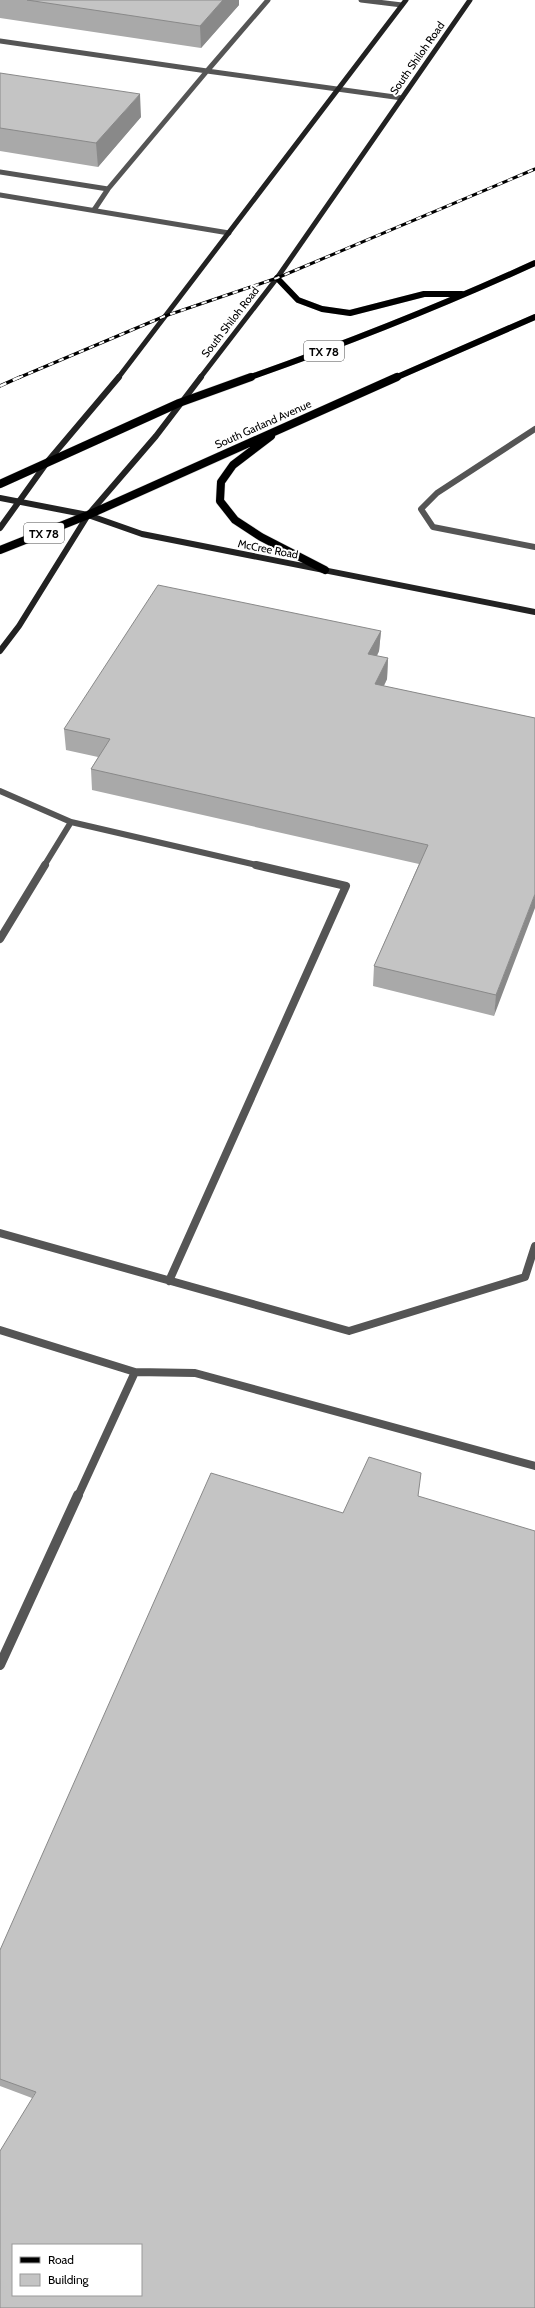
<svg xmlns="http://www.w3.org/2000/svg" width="535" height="2308" viewBox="0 0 535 2308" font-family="Cabin,sans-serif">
  <rect width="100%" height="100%" fill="#fff"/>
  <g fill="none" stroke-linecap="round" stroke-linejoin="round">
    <g stroke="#dbdbdb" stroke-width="6">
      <path id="primary-far1" d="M277 278 298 300 322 309 350 313 424 294H462
        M248 378C345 344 441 306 535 263
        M395 378 535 317"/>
    </g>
    <g stroke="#dbdbdb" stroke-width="9">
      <path id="primary" d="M271 436 233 465 221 482 220 501 235 520 261 537 325 570
        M0 484 179 403 251 377
        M0 550 88 515 397 377"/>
    </g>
    <path stroke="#555" stroke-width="5" d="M268 0 207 71 402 98
      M361 0 402 5
      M0 41 207 71
      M0 172 108 189 207 71
      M0 195 229 233
      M94 210 108 189"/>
    <path stroke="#555" stroke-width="6" d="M535 429 437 493 421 509 433 527 535 547
      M0 791 71 822
      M44 866 71 822 261 866"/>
    <path stroke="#555" stroke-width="8" d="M0 939 45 865
      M0 1233 349 1331 525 1277 535 1246
      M169 1281 346 886 256 865
      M0 1330 135 1372 78 1496
      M135 1372 195 1373 535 1466"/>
    <path stroke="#555" stroke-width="10" d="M0 1665 78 1495"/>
    <path stroke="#222" stroke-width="5" d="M118 378 406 0
      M200 378 277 278 470 0"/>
    <path stroke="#222" stroke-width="6" d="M0 498 88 515 142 534 535 612
      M0 528 48 461 119 377
      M0 651 19 626 88 515 156 436 201 377"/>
    <use href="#primary-far1" stroke="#000" stroke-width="6"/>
    <use href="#primary" stroke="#000" stroke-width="8"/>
    <g stroke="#000" stroke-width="3">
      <path id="rail-far1" d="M18 378 165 316 277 278 535 169"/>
    </g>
    <g stroke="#000" stroke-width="3.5">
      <path id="rail" d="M0 386 20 377"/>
    </g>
    <use href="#rail-far1" stroke="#fff" stroke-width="2" stroke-dasharray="5.5" stroke-linecap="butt"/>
    <use href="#rail" stroke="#fff" stroke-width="2.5" stroke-dasharray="7" stroke-linecap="butt"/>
  </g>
  <path fill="#a9a9a9" d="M0 0H239V5L201 48 0 18Z
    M0 73 141 117 98 167 0 151Z
    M381 631 379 651 377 656 388 658 387 679 384 686 535 718 494 1016 373 986 374 966 419 864 92 790 91 769 98 757 66 750 64 729Z
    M421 1473 32 2098 0 2086V1950L343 1513Z"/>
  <path fill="#898989" d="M223 0H239V5L201 48 200 26Z
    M140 94 141 117 98 167 96 143Z
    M381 631 379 651 367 675 368 654Z
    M388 658 387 679 374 705 375 684Z
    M535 894V908L494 1016 496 995Z"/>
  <path fill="#c4c4c4" stroke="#898989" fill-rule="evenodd" d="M27 0H223L200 26Z
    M0 73 140 94 96 143 0 128Z
    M158 585 381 631 368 654 388 658 375 684 535 718V894L496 995 374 966 428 845 91 769 110 739 64 729Z
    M369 1457 421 1473 418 1496 535 1531V2308H0V2151L36 2092 0 2079V1950L211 1473 343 1513ZM13 2245H141V2295H13Z"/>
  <g text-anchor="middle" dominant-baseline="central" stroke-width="4" stroke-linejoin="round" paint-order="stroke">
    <g font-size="11" fill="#000" stroke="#fff">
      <text transform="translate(417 58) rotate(-55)">South Shiloh Road</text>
      <text transform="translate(230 322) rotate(-52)">South Shiloh Road</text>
      <text transform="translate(263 424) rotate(-24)">South Garland Avenue</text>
      <text transform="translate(268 549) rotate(11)">McCree Road</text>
    </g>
    <g fill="#fff" stroke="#4c4c4c" stroke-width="1">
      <rect x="304" y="341" width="40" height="20" rx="3"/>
      <rect x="24" y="523" width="40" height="20" rx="3"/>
    </g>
    <g font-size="12" font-weight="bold" fill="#000">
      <text x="324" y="351">TX 78</text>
      <text x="44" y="533">TX 78</text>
    </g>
  </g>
  <rect x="12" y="2244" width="130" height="52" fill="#ffffff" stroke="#999999"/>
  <rect x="20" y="2257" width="20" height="6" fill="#000000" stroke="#999999"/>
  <text x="48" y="2264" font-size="12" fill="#000000">Road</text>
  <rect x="20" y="2274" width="20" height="12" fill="#c4c4c4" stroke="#999999"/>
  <text x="48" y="2284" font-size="12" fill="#000000">Building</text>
</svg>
